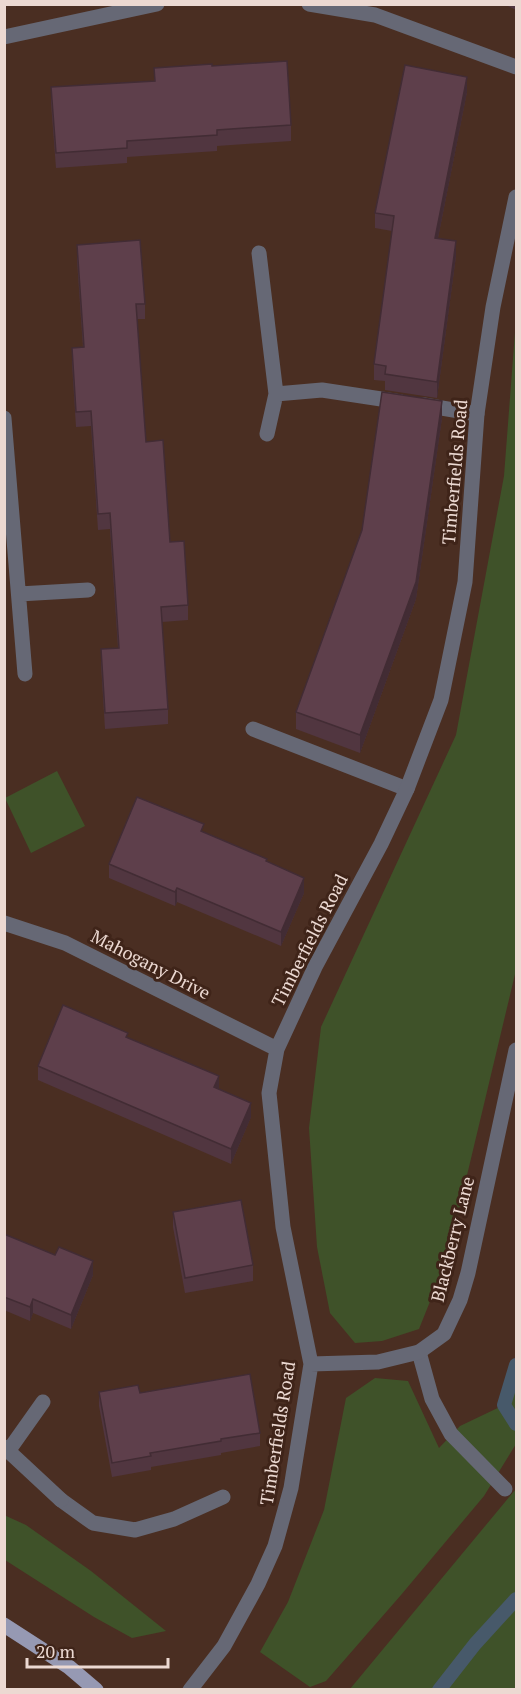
<svg xmlns="http://www.w3.org/2000/svg" width="521" height="1694" viewBox="0 0 521 1694" font-family="'PT Serif',serif">
  <rect width="100%" height="100%" fill="#4a2e22"/>
  <path fill="#3f5229" d="M516 319V970L447 1259 419 1329 382 1341 355 1343 330 1313 317 1247 309 1128 321 1027 456 735 504 476Z
    M57 771 85 826 31 853 5 798Z
    M516 1365V1444L484 1496 401 1595 326 1681 310 1687 260 1652 288 1602 324 1510 346 1398 375 1378 408 1381 439 1448 460 1426 504 1405Z
    M516 1489V1689H350L510 1496Z
    M4 1515 26 1525 91 1571 166 1631 132 1638 94 1617 5 1560Z"/>
  <g fill="none" stroke-linecap="round" stroke-linejoin="round">
    <path stroke="#47596a" stroke-width="14" d="M516 1365 504 1405 516 1424
      M439 1690 475 1644 516 1599"/>
    <path stroke="#666875" stroke-width="15" d="M259 253 276 394 267 434
      M276 394 322 390 401 402
      M424 405 477 414
      M253 729 407 789
      M419 1352 432 1399 451 1434 505 1489
      M61 1500 93 1523 135 1530 174 1519 223 1497"/>
    <path stroke="#666875" stroke-width="15" d="M309 4 375 15 516 67
      M4 37 157 4
      M4 418 25 674
      M19 594 88 590
      M4 923 65 943 277 1049
      M311 1364 378 1362 419 1352 444 1334 460 1300 468 1273 516 1050
      M4 1447 61 1500
      M9 1450 43 1402
      M190 1690 224 1646 258 1584 275 1546 291 1488 311 1364 283 1227 269 1093 277 1049 315 967 381 844 407 789 441 700 465 582 477 414 493 307 516 197"/>
    <path stroke="#9699b3" stroke-width="15" d="M4 1625 69 1667 96 1690"/>
  </g>
  <path fill="#513640" d="M504 4H516V10Z
    M212 66 291 125V141L217 146V151L127 157V163L56 168 51 103V87L154 81V68Z
    M467 92 438 238 456 256 437 398 385 390V381L374 380V364L392 231 375 228V213Z
    M77 245 145 304V319H137L146 442 170 542 188 605V620L162 622 168 709V724L105 729 101 665V649L118 648 110 529 98 530 91 426 76 427 72 364V348H83L77 260Z
    M442 418 416 599 360 753 296 729V712Z
    M204 833 267 862 304 893 281 946 177 902 175 906 109 878V864Z
    M128 1038 219 1089 251 1117 231 1164 38 1080V1066Z
    M173 1212 253 1265V1281L185 1293 173 1227Z
    M4 1234 93 1275 71 1329 33 1313 30 1321 4 1310Z
    M99 1392 260 1433V1446L221 1453V1455L151 1467V1470L112 1477 99 1406Z"/>
  <path fill="#422c34" d="M467 77V92L435 253V238Z
    M456 241V256L437 398V382Z
    M442 401V418L416 599 360 753V735Z
    M304 878V893L281 946V932Z
    M177 888V902L175 906V892Z
    M219 1076V1090L214 1087Z
    M251 1103V1117L231 1164V1149Z
    M93 1261V1275L71 1329V1315Z
    M33 1299V1313L30 1321V1307Z"/>
  <path fill="#5e3f4b" stroke="#422c34" stroke-width="1.5" d="M287 61 291 125 217 130V135L127 141V148L56 153 51 87 155 81 154 68 212 64V66Z
    M405 65 467 77 435 238 456 241 437 382 385 374 386 366 374 364 394 216 375 213Z
    M140 240 145 304H136L146 442 163 440 170 542 184 541 188 605 161 607 168 709 105 713 101 649 119 648 110 513 98 514 91 411 76 412 72 348 84 347 77 245Z
    M382 392 442 401 416 582 360 735 296 712 362 530Z
    M137 797 204 824 201 831 267 859 266 861 304 878 281 932 177 888 175 892 109 864Z
    M63 1005 128 1033 126 1037 219 1076 214 1087 251 1103 231 1149 38 1066Z
    M241 1200 253 1265 185 1278 173 1212Z
    M4 1234 55 1255 59 1247 93 1261 71 1315 33 1299 30 1307 4 1297Z
    M250 1374 260 1433 221 1439V1441L150 1453 151 1456 112 1463 99 1392 138 1385 140 1393Z"/>
  <g text-anchor="middle" dominant-baseline="central" stroke-width="6" stroke-linejoin="round" paint-order="stroke">
    <g font-size="18" fill="#ecd9d2" stroke="#3f2419">
      <text transform="translate(454 472) rotate(-85)">Timberfields Road</text>
      <text transform="translate(309 940) rotate(-63)">Timberfields Road</text>
      <text transform="translate(151 964) rotate(27)">Mahogany Drive</text>
      <text transform="translate(452 1239) rotate(-76)">Blackberry Lane</text>
      <text transform="translate(277 1433) rotate(-81)">Timberfields Road</text>
    </g>
  </g>
  <rect width="521" height="1694" fill="none" stroke="#ecd9d2" stroke-width="12"/>
  <path d="M27 1658v9h141v-9" fill="none" stroke="#ecd9d2" stroke-width="3"/>
  <text x="36" y="1658" font-size="18" fill="#ecd9d2" stroke="#3f2419" stroke-width="4.5" paint-order="stroke">20 m</text>
</svg>
